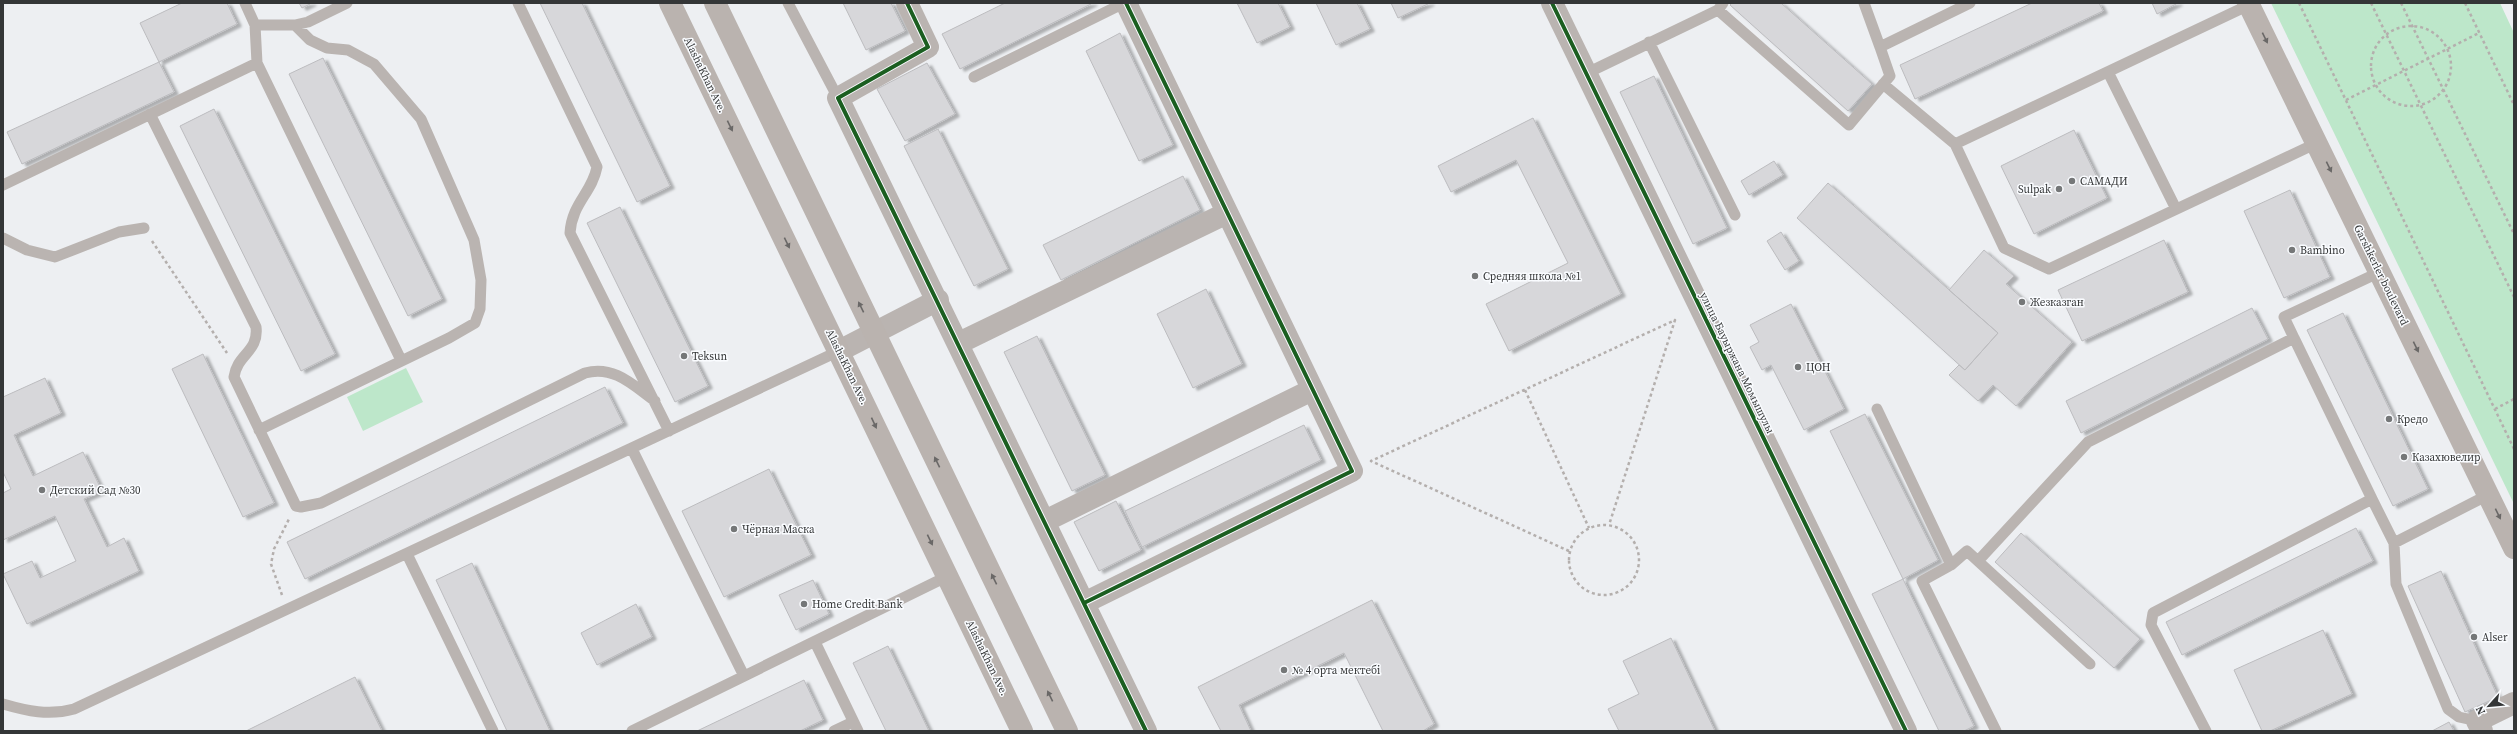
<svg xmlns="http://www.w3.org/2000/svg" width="2517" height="734" viewBox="0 0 2517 734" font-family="'Source Serif 4',serif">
  <defs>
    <filter id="shadow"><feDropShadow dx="4.5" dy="2.5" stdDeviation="1" flood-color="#0004"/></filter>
  </defs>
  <rect width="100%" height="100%" fill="#edeff2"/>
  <path fill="#bde7ca" d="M2271 3H2500L2514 33V504Z
    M406 368 423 402 363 431 347 397Z"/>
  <path fill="#d7d7da" stroke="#bcbcbf" filter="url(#shadow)" d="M182 3H227L237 24 159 62 140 23Z
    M299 3H312L302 8Z
    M540 3H582L670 186 637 202Z
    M843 3H891L905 31 866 50Z
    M1005 3H1093L960 69 942 34Z
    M1237 3H1278L1290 27 1257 43Z
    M1316 3H1357L1370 29 1336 45Z
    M1391 3H1430L1398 18Z
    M1732 3H1781L1872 84 1848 111 1730 5Z
    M2032 3H2099L2103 11 1915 99 1900 65Z
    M2152 3H2178L2157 14Z
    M1120 33 1173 145 1139 161 1086 51Z
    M323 58 442 299 408 316 289 74Z
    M159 62 174 92 22 164 7 132Z
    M927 63 955 114 905 141 877 89Z
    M1654 76 1727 228 1693 244 1620 92Z
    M214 109 335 354 301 371 180 126Z
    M1533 118 1621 294 1509 351 1486 304 1568 263 1516 160 1451 192 1438 166Z
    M938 129 1008 269 974 286 904 146Z
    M2074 130 2107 198 2034 234 2001 166Z
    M1774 161 1783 175 1749 195 1741 181Z
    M1183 176 1200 210 1061 280 1043 245Z
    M1828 183 1998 333 1965 370 1797 218Z
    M2290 190 2330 277 2284 298 2244 211Z
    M620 207 708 386 675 402 587 223Z
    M1781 232 1799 261 1785 270 1767 241Z
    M2164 240 2188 292 2082 341 2058 290Z
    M1984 250 2014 276 2006 284 2072 342 2016 406 1993 385 1978 401 1949 375 1959 365 1965 370 1998 333 1949 290Z
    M1206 289 1242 364 1193 388 1157 314Z
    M1791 304 1844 409 1804 430 1771 365 1762 370 1750 347 1759 342 1750 325Z
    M2252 308 2268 339 2081 433 2066 401Z
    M2343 313 2428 489 2393 506 2307 330Z
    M1037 336 1105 475 1072 491 1004 352Z
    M203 354 274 503 243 517 172 369Z
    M45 378 61 413 14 435 33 476 83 452 102 491 84 499 107 547 124 538 139 571 27 624 3 574 32 561 40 578 76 561 55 516 3 540V493L11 489 3 472V397Z
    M605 387 623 423 305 579 287 542Z
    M1865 414 1938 560 1903 579 1830 431Z
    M1304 425 1321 460 1142 547 1125 511Z
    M769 469 811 555 724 597 682 511Z
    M1116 501 1141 550 1099 571 1074 522Z
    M2356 528 2373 561 2182 655 2166 622Z
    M2021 533 2140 639 2114 668 1995 562Z
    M472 563 550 731H507L436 580Z
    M2441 571 2498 697 2465 712 2408 586Z
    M1903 579 1974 726 1964 731H1939L1872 594Z
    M813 580 829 614 796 630 779 595Z
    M1372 600 1434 724 1423 731H1383L1344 653 1239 705 1251 731H1221L1198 687Z
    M636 604 652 637 597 665 581 633Z
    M2323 630 2352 694 2270 731H2262L2234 670Z
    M1671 638 1715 731H1619L1608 709 1639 694 1623 661Z
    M888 646 929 731H886L853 663Z
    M355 677 382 731H246Z
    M804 680 823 720 800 731H697Z
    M2449 722 2454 731H2432Z"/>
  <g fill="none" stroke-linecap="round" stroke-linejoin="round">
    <path stroke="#b4afad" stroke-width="2.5" stroke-dasharray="3 3" stroke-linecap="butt" d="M2299 3 2514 449
      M2371 3 2514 297
      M2401 3 2514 234
      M2465 3 2514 105
      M2371 66a40 40 0 1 1 80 0a40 40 0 1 1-80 0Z
      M2346 100 2479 33
      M152 241 227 353
      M1525 390 1589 528
      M2495 409 2514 399
      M1569 560a35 35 0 1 1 70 0a35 35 0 1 1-70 0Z
      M1569 551 1371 461 1675 320 1609 525
      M282 595 271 564 274 549 289 519"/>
    <path stroke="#bab4b1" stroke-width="11" d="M245 3 255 25H295L308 22 347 3
      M518 3 597 167C592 193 572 203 570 233L669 431
      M788 3 838 98
      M1723 3 1718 10 1849 125 1890 76 1880 47 1970 3
      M1864 3 1880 47
      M1649 42 1735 215
      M257 63 401 360
      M2108 72 2176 209
      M1587 73 1718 10
      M974 77 1124 3
      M1883 84 1955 144 2249 5
      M150 114 256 327C259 352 237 354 234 377L296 506 301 507 321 503 585 373C614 365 633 385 655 401
      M1955 144 2004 248 2049 269 2317 143
      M3 185 257 63 255 25
      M3 238 27 250 55 257 119 232 144 228
      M1877 409 1951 565 1922 581 1996 731
      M259 430 449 338 475 323 480 309 481 280 474 240 421 119 374 64 348 50 327 48 310 40 295 25
      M632 449 743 674
      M2372 499 2394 543 2488 495
      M2394 543 2396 584 2448 709 2459 717 2477 721
      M407 554 493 731
      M1978 561 2088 442 2294 338 2284 317 2380 272
      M1951 565 1967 551 2090 664
      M815 642 858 731
      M3 704C27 711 49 716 74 709L839 351
      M632 731 948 576
      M834 731 853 722
      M2206 731 2151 625 2153 613 2372 499 2294 338"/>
    <path stroke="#bab4b1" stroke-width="22" d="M907 3 928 47 838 98 1146 731
      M1552 3 1906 731
      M959 343 1227 213
      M839 351 938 300
      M1045 521 1312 390
      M1084 603 1352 471 1126 3
      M2482 731 2477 721 2514 703"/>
    <path stroke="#bab3af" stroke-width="22" d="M670 3 1022 731
      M715 3 1067 731
      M2248 3 2514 548"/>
    <g stroke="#fafcff" stroke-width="6">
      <path id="cycleway" d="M907 3 928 47 838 98 1146 731
        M1552 3 1906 731
        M1084 603 1352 471 1126 3"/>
    </g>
    <use href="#cycleway" stroke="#1b5e20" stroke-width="4"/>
  </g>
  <defs><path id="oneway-solid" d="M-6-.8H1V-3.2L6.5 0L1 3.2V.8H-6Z"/></defs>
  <g fill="#6a6867">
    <use href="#oneway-solid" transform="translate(2265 38) rotate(64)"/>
    <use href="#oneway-solid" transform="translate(730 126) rotate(64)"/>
    <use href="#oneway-solid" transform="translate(2329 167) rotate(64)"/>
    <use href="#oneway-solid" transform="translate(787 243) rotate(64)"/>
    <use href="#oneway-solid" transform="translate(861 307) rotate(-116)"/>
    <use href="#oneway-solid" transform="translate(2416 347) rotate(64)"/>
    <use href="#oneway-solid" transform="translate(874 423) rotate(65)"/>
    <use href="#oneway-solid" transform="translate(937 462) rotate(-116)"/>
    <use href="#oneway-solid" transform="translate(2498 514) rotate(64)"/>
    <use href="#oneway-solid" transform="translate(930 540) rotate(64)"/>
    <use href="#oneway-solid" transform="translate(994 579) rotate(-116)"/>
    <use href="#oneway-solid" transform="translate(1050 696) rotate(-116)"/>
  </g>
  <g fill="#757778" stroke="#fafcff" stroke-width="1.5">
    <circle cx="2072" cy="181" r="4"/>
    <circle cx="2059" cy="189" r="4"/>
    <circle cx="2292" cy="250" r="4"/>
    <circle cx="1475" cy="276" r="4"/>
    <circle cx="2022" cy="302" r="4"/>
    <circle cx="684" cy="356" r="4"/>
    <circle cx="1798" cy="367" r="4"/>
    <circle cx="2389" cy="419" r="4"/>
    <circle cx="2404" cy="457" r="4"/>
    <circle cx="42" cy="490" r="4"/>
    <circle cx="734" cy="529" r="4"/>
    <circle cx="804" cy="604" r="4"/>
    <circle cx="2474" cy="637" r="4"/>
    <circle cx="1284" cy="670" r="4"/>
  </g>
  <g text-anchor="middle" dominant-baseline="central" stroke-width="3" stroke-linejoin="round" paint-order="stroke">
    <g font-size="11" fill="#343637" stroke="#fafcff">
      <text transform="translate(705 75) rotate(64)">AlashaKhan Ave.</text>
      <text transform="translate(2381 275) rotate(64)">Garshkerler boulevard</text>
      <text transform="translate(1737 363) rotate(64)">улица Бауыржана Момышулы</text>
      <text transform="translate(847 367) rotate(64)">AlashaKhan Ave.</text>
      <text transform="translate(987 658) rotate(64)">AlashaKhan Ave.</text>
    </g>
    <g font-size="11" fill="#343637" stroke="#fafcff" text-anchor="start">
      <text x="2080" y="181">САМАДИ</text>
      <text x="2051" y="189" text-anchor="end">Sulpak</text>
      <text x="2300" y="250">Bambino</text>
      <text x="1483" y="276">Средняя школа №1</text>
      <text x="2030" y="302">Жезказган</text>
      <text x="692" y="356">Teksun</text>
      <text x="1806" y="367">ЦОН</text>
      <text x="2397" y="419">Кредо</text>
      <text x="2412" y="457">Казахювелир</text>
      <text x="50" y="490">Детский Сад №30</text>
      <text x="742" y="529">Чёрная Маска</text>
      <text x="812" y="604">Home Credit Bank</text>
      <text x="2482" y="637">Alser</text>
      <text x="1292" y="670">№ 4 орта мектебі</text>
    </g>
  </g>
  <rect width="2517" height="734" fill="none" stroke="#343637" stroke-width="8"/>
  <g transform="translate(2489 706) rotate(243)" stroke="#fafcff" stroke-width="3" paint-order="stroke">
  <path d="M0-3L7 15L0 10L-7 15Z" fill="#343637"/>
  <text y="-6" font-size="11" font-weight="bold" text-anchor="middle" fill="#343637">N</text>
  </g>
</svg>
